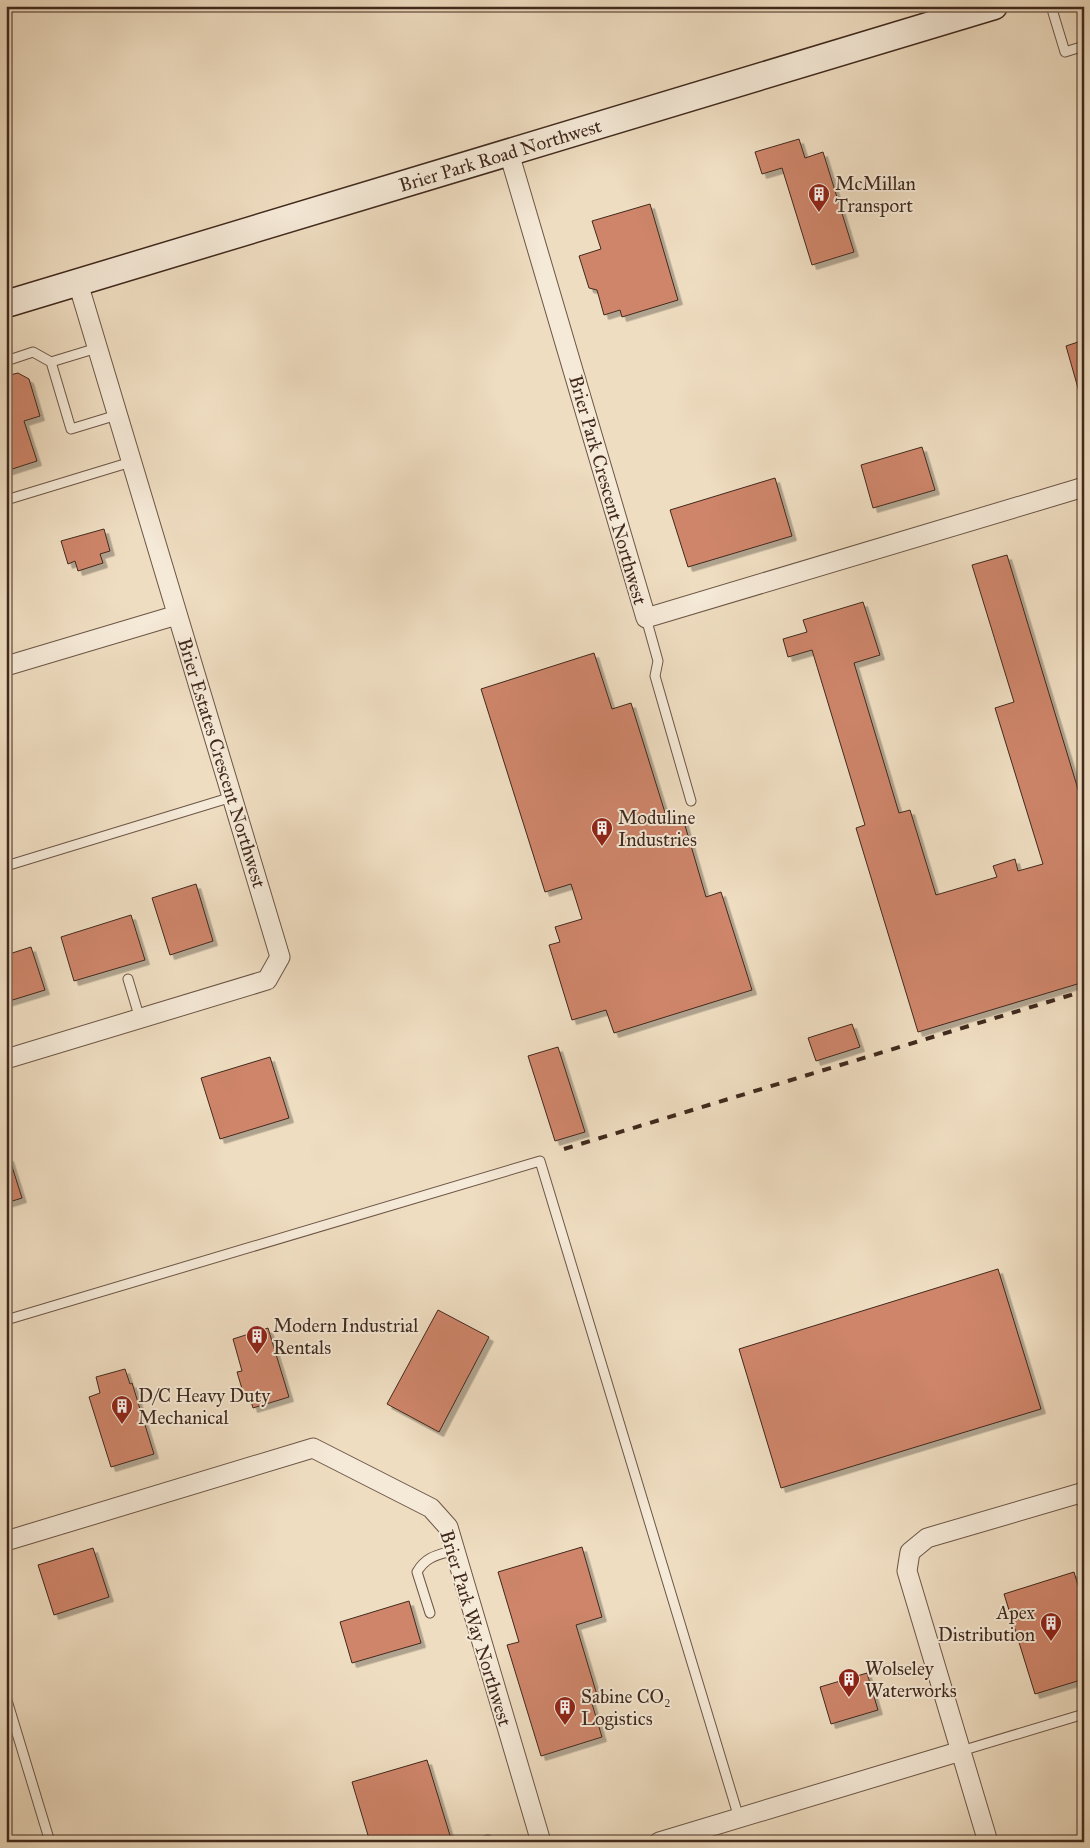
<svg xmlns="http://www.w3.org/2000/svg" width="1090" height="1848" viewBox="0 0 1090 1848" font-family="'IM FELL Great Primer',serif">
  <defs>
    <filter id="shadow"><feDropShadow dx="4.5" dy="4.5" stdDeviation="0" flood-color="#0004"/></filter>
  </defs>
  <rect width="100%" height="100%" fill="#efddc1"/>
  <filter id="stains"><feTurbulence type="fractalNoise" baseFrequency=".004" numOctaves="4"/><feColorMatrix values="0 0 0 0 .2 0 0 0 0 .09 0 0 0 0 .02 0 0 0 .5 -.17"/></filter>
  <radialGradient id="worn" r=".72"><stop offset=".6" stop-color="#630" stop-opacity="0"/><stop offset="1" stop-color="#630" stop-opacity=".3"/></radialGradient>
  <path fill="#ce856b" stroke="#40291d" filter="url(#shadow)" d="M799 139 805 158 823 152 854 252 812 265 782 168 762 174 755 152Z
    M650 204 678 300 622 317 620 310 604 315 597 290 589 288 579 256 601 249 592 221Z
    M1084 340V395H1080L1066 346Z
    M18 373 29 379 40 416 24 421 37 461 6 471V376Z
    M922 447 935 490 873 508 861 465Z
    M775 478 792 536 688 567 670 510Z
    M104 529 110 551 100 554 103 563 78 571 75 561 68 564 61 541Z
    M1007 555 1084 809V982L918 1032 856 828 865 825 812 650 788 657 783 639 807 632 803 620 863 602 880 655 854 663 899 813 910 810 936 895 997 877 993 866 1015 859 1018 871 1043 864 995 708 1014 702 972 565Z
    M594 653 612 709 631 703 667 819 682 815 706 897 721 892 752 990 614 1033 606 1010 572 1020 549 945 560 942 555 927 582 919 571 884 545 892 481 689Z
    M196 884 213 941 170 955 152 898Z
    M131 915 145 960 74 981 61 937Z
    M31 947 45 990 6 1002V955Z
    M852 1024 860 1047 816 1061 808 1038Z
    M558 1047 585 1132 555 1141 528 1056Z
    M270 1057 289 1118 220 1139 201 1078Z
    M9 1157 22 1198 6 1203V1158Z
    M998 1269 1041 1409 781 1488 739 1349Z
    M438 1310 489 1337 439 1432 387 1404Z
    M268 1328 289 1397 253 1408 250 1398 245 1399 237 1372 242 1371 233 1339Z
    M125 1369 130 1384 132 1383 154 1454 111 1467 89 1397 100 1393 96 1377Z
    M582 1547 602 1617 576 1625 597 1695 590 1697 602 1737 541 1756 507 1645 519 1642 498 1572Z
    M93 1548 109 1597 54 1615 38 1565Z
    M1074 1572 1084 1605V1679L1035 1694 1004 1594Z
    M409 1601 421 1643 352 1663 340 1622Z
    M867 1673 878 1710 831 1724 820 1687Z
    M427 1760 452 1842H370L352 1782Z"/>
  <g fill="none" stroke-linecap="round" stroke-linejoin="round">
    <g stroke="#6c5646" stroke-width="11">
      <path id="lane" d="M1051 6 1065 52 1084 46
        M6 361 33 352 51 362 71 429 117 415
        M51 362 97 348
        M6 500 131 462
        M646 618 658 661 655 676 691 801
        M6 866 232 797
        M128 979 140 1019
        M6 1320 540 1161 739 1818
        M1079 1493 1084 1508
        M430 1613 417 1572C426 1556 438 1555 455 1550
        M6 1697 50 1842
        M961 1751 1084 1714
        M482 1842 488 1840V1842"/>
    </g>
    <g stroke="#6c5646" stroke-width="21">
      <path id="street" d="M509 153 646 618 1084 487
        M6 666 177 615
        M6 1059 267 980 280 957 78 283
        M6 1541 313 1448 431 1508 448 1527 541 1842
        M659 1842 961 1751
        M988 1842 907 1571 910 1552 927 1538 1084 1492"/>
    </g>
    <g stroke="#40291d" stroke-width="29">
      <g id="secondary">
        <path id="s1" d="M6 304 994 6"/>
      </g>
    </g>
    <use href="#lane" stroke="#f5e9d7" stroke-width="9"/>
    <use href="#street" stroke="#f5e9d7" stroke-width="19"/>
    <use href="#secondary" stroke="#f5e9d7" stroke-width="26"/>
    <path stroke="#40291d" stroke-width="4" stroke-dasharray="9 9" stroke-linecap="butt" d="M564 1149 1084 991"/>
  </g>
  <defs>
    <g id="building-pin" transform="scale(1.125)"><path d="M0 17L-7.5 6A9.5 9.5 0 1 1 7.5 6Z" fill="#8f2418" stroke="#f5e9d7"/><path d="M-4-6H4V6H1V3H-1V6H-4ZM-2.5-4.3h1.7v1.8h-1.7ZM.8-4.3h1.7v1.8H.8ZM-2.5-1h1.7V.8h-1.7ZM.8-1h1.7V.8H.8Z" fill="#fff"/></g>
  </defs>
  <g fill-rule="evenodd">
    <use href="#building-pin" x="819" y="194"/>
    <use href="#building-pin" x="602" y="828"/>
    <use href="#building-pin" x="257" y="1336"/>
    <use href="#building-pin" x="122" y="1406"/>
    <use href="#building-pin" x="1051" y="1623"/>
    <use href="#building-pin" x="849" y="1679"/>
    <use href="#building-pin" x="565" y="1707"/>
  </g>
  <g text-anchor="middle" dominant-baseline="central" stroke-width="4" stroke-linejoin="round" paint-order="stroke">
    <g font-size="19" fill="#40291d" stroke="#f5e9d7">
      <text stroke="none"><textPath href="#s1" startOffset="516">Brier Park Road Northwest</textPath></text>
      <text transform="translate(608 490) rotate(74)">Brier Park Crescent Northwest</text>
      <text transform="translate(222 763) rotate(73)">Brier Estates Crescent Northwest</text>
      <text transform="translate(476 1628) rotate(73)">Brier Park Way Northwest</text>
    </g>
    <g font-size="19" fill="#40291d" stroke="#f5e9d7" text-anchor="start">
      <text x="835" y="183">McMillan<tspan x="835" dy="22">Transport</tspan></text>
      <text x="618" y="817">Moduline<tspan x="618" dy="22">Industries</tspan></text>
      <text x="273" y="1325">Modern Industrial<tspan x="273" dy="22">Rentals</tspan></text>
      <text x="138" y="1395">D/C Heavy Duty<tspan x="138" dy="22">Mechanical</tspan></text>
      <text x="1035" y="1612" text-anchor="end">Apex<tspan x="1035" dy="22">Distribution</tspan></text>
      <text x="865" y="1668">Wolseley<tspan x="865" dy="22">Waterworks</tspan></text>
      <text x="581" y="1696">Sabine CO₂<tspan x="581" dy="22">Logistics</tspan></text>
    </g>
  </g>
  <rect width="1090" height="1848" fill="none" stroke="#efddc1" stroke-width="25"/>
  <rect x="8" y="8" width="1075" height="1833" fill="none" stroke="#40291d" stroke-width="2.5"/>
  <rect x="12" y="12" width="1065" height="1823" fill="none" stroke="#40291d"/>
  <rect width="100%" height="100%" filter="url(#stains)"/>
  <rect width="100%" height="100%" fill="url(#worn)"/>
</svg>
